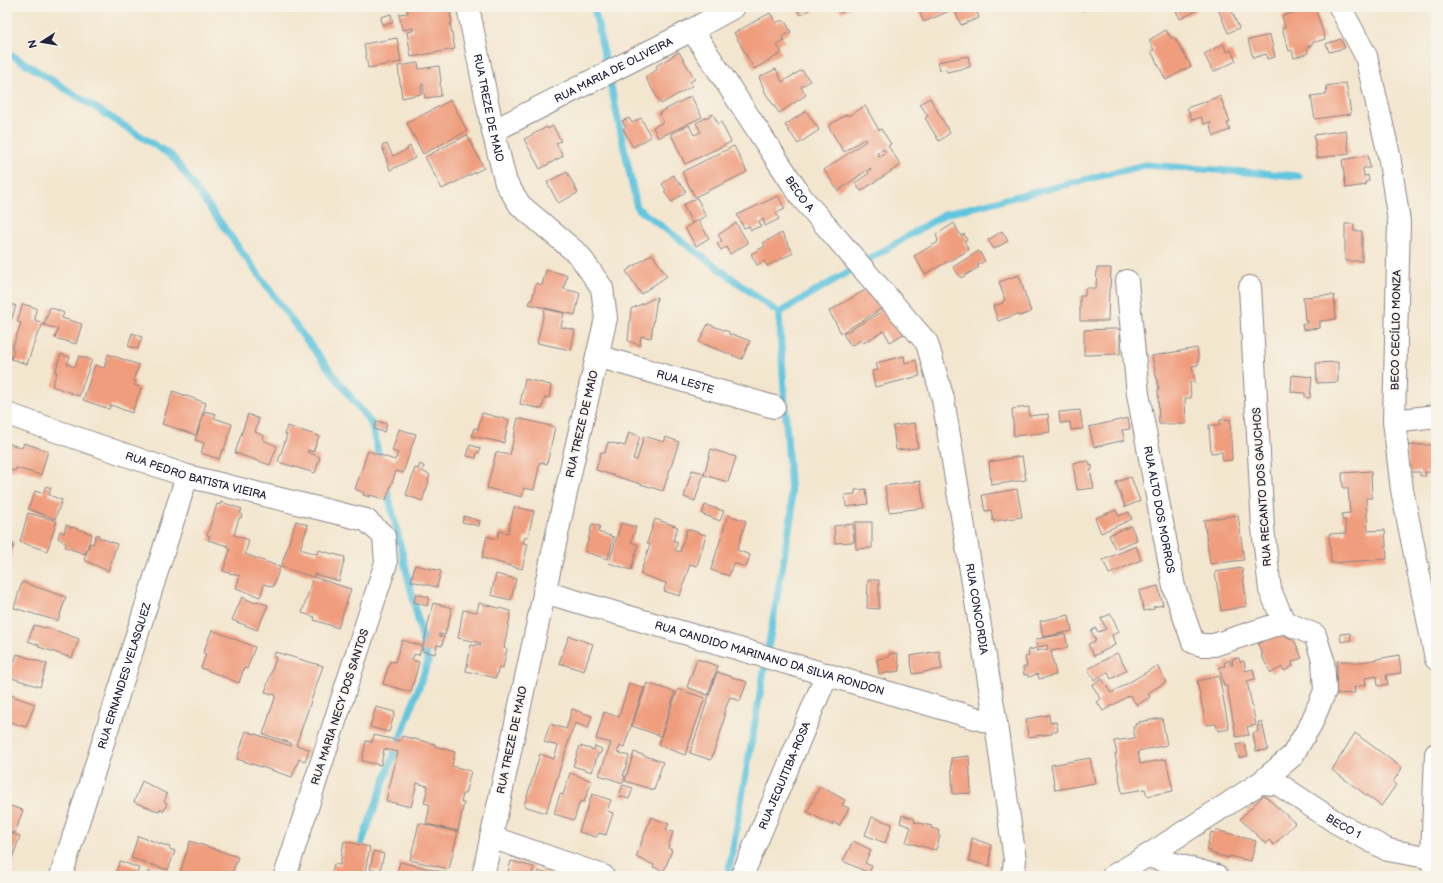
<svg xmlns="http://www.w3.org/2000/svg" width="1443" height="883" viewBox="0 0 1443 883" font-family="'Balsamiq Sans',sans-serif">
  <rect width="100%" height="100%" fill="#f7f3e8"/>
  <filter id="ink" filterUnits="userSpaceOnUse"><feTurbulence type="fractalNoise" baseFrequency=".025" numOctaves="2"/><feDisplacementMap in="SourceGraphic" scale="8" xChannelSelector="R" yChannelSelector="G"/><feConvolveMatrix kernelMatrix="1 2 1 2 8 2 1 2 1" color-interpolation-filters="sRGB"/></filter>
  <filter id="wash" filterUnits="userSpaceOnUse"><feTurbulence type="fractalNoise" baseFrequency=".012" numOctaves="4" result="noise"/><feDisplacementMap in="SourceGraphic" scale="16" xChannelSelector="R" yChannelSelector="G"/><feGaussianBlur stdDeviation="0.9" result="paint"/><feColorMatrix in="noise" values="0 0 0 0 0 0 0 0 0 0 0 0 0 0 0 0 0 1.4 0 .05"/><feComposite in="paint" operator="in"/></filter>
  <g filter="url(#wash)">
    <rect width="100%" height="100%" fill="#f3e6cf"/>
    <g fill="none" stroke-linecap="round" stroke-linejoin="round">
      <path stroke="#60c5de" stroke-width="7" d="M594 7 637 208 779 313 792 512 728 876
        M7 52 172 156 301 333 371 423 381 464
        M779 313 945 214 1145 165 1299 176
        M358 853 428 662 386 485"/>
    </g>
    <g id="blocks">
      <path fill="#f09d7e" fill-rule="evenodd" d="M407 7H449L452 23 450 24 455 49 411 57 407 32 413 31V28L402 30 399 14 408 13Z
        M796 7H815L800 15Z
        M838 7H851L841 13Z
        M917 7H987L977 12 979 18 961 25 954 9 924 22Z
        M1080 7H1090L1082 11Z
        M1174 7H1194L1196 11 1180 19Z
        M1223 7H1230L1239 28 1228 33 1218 9Z
        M1313 7H1315L1325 39 1312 43V45L1307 47 1308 53 1294 58 1292 50 1289 51 1282 28 1285 27 1282 16Z
        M770 13 776 23 782 20 783 22 785 21 791 32 782 37 785 41 777 45 782 53 754 69 734 33Z
        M391 14 393 23 382 25 381 17Z
        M1166 30 1171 38 1174 37 1191 66 1166 80 1151 51 1154 50 1149 40Z
        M1270 35 1275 57 1267 59 1266 54 1253 58 1248 40Z
        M397 38 401 62 368 68 364 44Z
        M1341 39 1345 48 1329 52 1326 44Z
        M1436 40V53H1435L1432 41Z
        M1223 44 1227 52 1231 50 1236 61 1213 72 1204 54Z
        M679 52 695 79 690 82 692 86 661 104 645 77 658 69 656 66Z
        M968 56 970 67 947 72 946 69 940 70 938 62Z
        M418 63 419 69 439 66 441 82H440L441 96 425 98 423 84 421 85 422 94 402 98 398 66Z
        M776 69 782 82 802 70 810 81 801 87 806 95 779 113 766 94 759 77Z
        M1346 83 1351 114 1315 119 1311 96 1327 94 1326 86Z
        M691 96 702 117 658 138 653 127 662 123 663 121 659 113Z
        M1220 96 1230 122 1227 123 1230 130 1214 136 1210 126 1211 125 1210 122 1204 124 1201 117 1192 120 1187 108Z
        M930 98 950 133 939 141 925 118 928 116 920 104Z
        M451 100 467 131 423 154 407 123Z
        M865 106 879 130 881 129 891 144 888 146 901 165 861 191 855 183 869 173 868 172 871 169 870 168 838 191 824 170 866 141 865 139 861 141 844 152 828 126 847 114 848 116ZM884 149 886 152 879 156 877 153Z
        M806 111 819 130 798 144 785 125Z
        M713 114 718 124 721 122 731 142 685 164 671 134 689 125 694 135 701 132 696 123Z
        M629 118 632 123 641 118 651 137 633 147 623 129 626 127 622 121Z
        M553 126 561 141 556 143 563 156 540 169 524 139 547 127 548 129Z
        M1346 130 1349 154 1317 158 1314 135Z
        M467 135 484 168 442 189 425 157Z
        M387 144 393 156 408 149 407 148 410 146 415 158 390 170 382 146Z
        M734 146 747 172 695 197 682 172Z
        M1368 155 1370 168H1363L1364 176 1368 175 1369 181 1365 182 1366 185 1346 188 1342 160Z
        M567 172 578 193 558 203 547 182Z
        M673 175 686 191 672 202 664 192 666 190 662 184Z
        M778 196 785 209 776 213 779 219 765 226 763 219 759 221 761 226 751 230 749 226 744 228 737 215Z
        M697 198 706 216 692 223 683 205Z
        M698 220 709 238 696 246 685 228Z
        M736 223 748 243 730 254 726 247 721 250 717 244 722 241 718 235Z
        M954 223 961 236 964 234 967 240 964 241 969 250 925 274 914 256 938 242 937 241 938 240 936 235Z
        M1345 224H1354V231H1362V261H1345Z
        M1002 231 1008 241 994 249 988 240Z
        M782 233 793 253 767 266 764 261 757 265 751 254 765 246 763 243Z
        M979 251 985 261 977 265 979 267 961 278 953 267Z
        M652 254 667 276 641 294 626 271Z
        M1097 268H1111L1110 288H1109L1108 321H1080V296H1085V288H1096Z
        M546 270 567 275 564 289 580 293 575 315 529 304 531 299 532 300 536 283 542 285Z
        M1019 275 1031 312 1019 316 1018 314 998 321 993 306 1003 303 1002 302 1005 300 999 282Z
        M872 286 888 305 841 333 829 311Z
        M1334 295 1336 319 1320 321V328L1303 330 1302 324H1308V321H1305L1303 297Z
        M657 297 651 338 641 336 640 345 628 341 631 309Z
        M7 303 16 306 7 333Z
        M23 304 36 308 35 320 43 323 39 333 38 332 27 364 11 359 14 350 12 349 21 323 17 322Z
        M50 307 64 313 62 318 82 324 76 344 55 338 58 329 44 325Z
        M888 308 907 332 890 342 884 331 863 343 861 340 851 346 843 334Z
        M545 309 564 313 561 327 575 330 571 350 537 343Z
        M708 324 729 332V334L731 335 732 334 750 341 742 359 699 342Z
        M1111 329H1120V354L1084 355V330Z
        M132 333 142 337 138 349 128 346Z
        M1197 348 1199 361H1198V365L1192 366 1195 382H1190L1191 398H1185L1186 424H1159L1158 389H1159L1152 356Z
        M61 354 70 357 67 364 75 367 79 356 92 360 79 396 52 386 57 372H55Z
        M108 354 139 365 133 380 136 381 134 385 141 388 132 413 111 405 109 409 83 400 95 365 104 368Z
        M904 356 905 363 916 360 920 376 875 387 872 371 878 370 876 363Z
        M1338 362V382L1317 383 1316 363Z
        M1292 375 1312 377 1310 398 1305 397V393L1291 392Z
        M525 379 551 385 549 398 545 397 542 409 520 404Z
        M173 391 206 403 196 435 162 424Z
        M1029 407V416L1048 414 1050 432 1014 436 1012 409Z
        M1080 410 1083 429 1071 430 1070 422 1060 423 1059 412Z
        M205 411 216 414 214 418 232 424 224 450H222L219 459 201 453 204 443 195 440Z
        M482 413 509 420 504 443 472 436 474 428 478 429Z
        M248 414 259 419 255 432 264 436 263 440 277 446 270 465 235 453Z
        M518 418 555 427 547 464 540 462 534 490 524 488 522 497 487 488 496 452 510 455Z
        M1128 418 1130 429 1122 430 1125 440 1094 447 1089 427Z
        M1230 419 1232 460 1222 461V452L1211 453 1209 425H1220V420Z
        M377 421 387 424 384 432 374 429Z
        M915 423 918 448 896 450 893 426Z
        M287 426 319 436 313 452 308 450 307 452 320 457 315 473 278 462 287 435 285 434Z
        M399 429 416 434 403 473 396 471 386 500 370 495V497L363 495 364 493 355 489 368 451 395 460 398 453 392 451Z
        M629 432 640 436 633 459 637 460 644 436 664 442 666 437 679 442 663 491 596 470 601 452 605 453 608 442 625 446Z
        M24 443 48 451 41 475 16 468 15 471 7 469V452L10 444 22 448Z
        M470 445 480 448 479 453 477 452 476 458 467 456Z
        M1414 445H1436V472H1425L1426 476H1420V472H1409L1407 446Z
        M711 449 736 457 728 482 704 475Z
        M1022 456 1026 480 991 485 989 462Z
        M1089 461 1090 466 1092 465V470H1090L1094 488 1077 490 1073 463Z
        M420 464 424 466 422 471 430 475 428 481 429 482 422 501 406 495 415 468 418 469Z
        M692 470 704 473 695 501 684 497Z
        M1371 471 1372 498H1366L1368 531 1385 530 1387 559 1331 563 1329 534 1346 533 1345 520H1342V514L1350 513 1348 488H1343L1342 473Z
        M1131 477 1140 501 1125 507 1116 482Z
        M920 481 924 508 889 512 885 486Z
        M46 486 51 488 49 495 62 500 55 519 28 509 35 491 41 493H43Z
        M866 489 868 504 846 507 845 495 855 494V490Z
        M1017 489 1022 517 993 521 991 510 985 511 982 495Z
        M221 502 242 509 240 513 242 514 241 518H239L234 535 249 540 245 554 280 567 273 587 264 584 260 597 236 588 240 576 223 571 230 550 228 548V546L208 540 210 536 207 535 217 504 220 505Z
        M705 505 724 511 720 521 702 514Z
        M514 507 534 511 528 537H525L523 543 528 544 522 569 482 558 487 536 497 539 499 531 508 533Z
        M1116 510 1119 516 1129 512 1132 519 1101 533 1095 518Z
        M28 513 57 521 47 551 20 542Z
        M728 515 746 521 737 550 750 555 746 567 733 563 729 576 711 570Z
        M1238 515 1244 560 1210 564 1204 520Z
        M464 516 480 521 479 526 462 522Z
        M655 519 678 527 673 540 678 542 675 550 680 552 687 529 706 535 697 566 690 564 680 596 664 591 666 583 640 574 650 544 647 543Z
        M296 521 308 525 300 549 317 554 318 550 345 557 339 581 314 574 313 577 351 589 338 628 314 620 315 617 302 613 313 577 281 567Z
        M855 522H872V548L856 549Z
        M621 523 636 527 631 542 638 545 631 570 609 563Z
        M592 524 600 526 598 532 614 537 608 559 585 552Z
        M853 524 854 542 835 543 834 526Z
        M66 525 72 528V527L92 534 85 554 65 547 66 543 58 538 60 531 64 533Z
        M1131 526 1137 540 1115 549 1109 535Z
        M96 535H99L98 537 117 544 108 571 84 560 90 543 93 544Z
        M7 541 14 544 7 565Z
        M1136 546 1141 560 1109 574 1103 560Z
        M415 565 441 571 437 587 411 581Z
        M1242 568 1247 606 1221 611 1215 572Z
        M496 574 516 579 511 600 491 595Z
        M868 580H879V609L867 608Z
        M22 582 66 597 58 621 14 608Z
        M1158 586 1163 605 1153 607 1154 609 1144 611 1139 591Z
        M416 594 429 597 427 606 414 602Z
        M242 597 255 603 256 601 268 605 257 630 232 620Z
        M433 603 452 608 445 635 439 634V636L444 637 442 646 437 645 435 654 422 651Z
        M479 603 511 611 504 648 507 649 503 668 499 667 496 678 466 671 471 645 476 646V644L481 645V643L458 638 463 610 477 612Z
        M1111 614 1119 632 1112 635 1115 645 1094 656 1088 644 1096 641 1091 631 1096 628 1098 632 1106 629 1101 618Z
        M1069 615 1072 631 1043 637 1040 621Z
        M34 625 45 628 46 627 79 639 72 658 39 647V645L28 641Z
        M212 630 255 647 247 669 244 668 239 683 201 668 206 654 203 653Z
        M1280 632 1295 642 1302 658 1292 662 1293 666 1284 671 1282 667 1271 673 1261 655H1263L1258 644Z
        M1350 633 1351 640 1341 642 1340 634Z
        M1065 634 1068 648 1051 651 1056 675 1039 679 1038 674 1028 677 1027 674 1024 675 1023 667H1027L1025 657 1029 656 1028 650 1037 648V651L1048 649 1047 645 1038 647 1036 639Z
        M569 636 593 644 584 671 559 663Z
        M402 640 422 646 419 655 414 654 412 660 419 662 411 692 383 684 390 661 395 662Z
        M939 651 942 669 913 674 910 656Z
        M275 652 323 666 296 745 309 749 305 761 299 759 292 777 237 759 246 731 291 746V743L263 734 276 695 265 692 276 658 274 657Z
        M897 653 900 671 879 674 877 659 889 657V654Z
        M1117 653 1127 670 1111 679 1108 672 1094 680 1088 669Z
        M17 654 47 664 40 687 9 677Z
        M1399 655 1401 673 1386 675 1388 684 1378 686 1377 676 1365 678 1366 685 1354 687 1355 693 1336 694 1337 661H1351V662H1362Z
        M1239 658 1240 662 1244 661 1246 671 1253 669 1255 679 1247 681 1256 725 1247 727 1249 735 1236 737 1227 686H1224L1219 667 1225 666 1224 663 1227 661 1230 660 1231 665H1233L1232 659Z
        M697 659 718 666 708 695 687 687Z
        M1157 666 1166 682 1148 693 1150 697 1137 705 1130 695 1103 711 1097 702 1101 699 1092 685 1102 679 1111 693Z
        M717 672 747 682 740 701 730 697 723 715H725L722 728 711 760 690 753Z
        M1219 676 1229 729 1218 731 1216 724 1206 725 1197 681Z
        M629 683 644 688 624 747 620 746 617 752 629 756 623 776H625L623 783 599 775 611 743 596 739 604 712 619 717Z
        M647 683 675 692 661 736 632 726Z
        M678 689 705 698 685 755 658 745Z
        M7 694 35 704 26 727 7 721Z
        M376 707 395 712 389 732 370 727Z
        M572 709 592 716 588 728 575 723 572 732V731L546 813 524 806 540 754 554 759 558 746 544 742 550 724 566 729Z
        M1049 715 1050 723 1056 722 1058 731 1052 732V734L1028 737 1026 719Z
        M1162 718 1167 745 1138 751 1140 764 1166 759 1173 791 1147 796 1145 789 1122 793 1115 754H1117L1114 741 1135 738 1133 727 1136 726 1135 724 1140 723 1139 722Z
        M1258 722H1262L1268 750 1256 751 1253 733 1258 732 1257 726H1259Z
        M1355 733 1402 768 1393 782 1396 785 1381 806 1332 770Z
        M374 735 400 741 402 736 435 744V746L455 752 452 766 471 771 465 794H463L461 803H464L458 831 426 824 430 805 424 803 428 786 417 783 411 807 386 801 398 752 384 749 381 765 362 761 366 741 372 742Z
        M1244 743 1248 756 1239 758 1236 745Z
        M580 746 594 750 595 746 602 749 600 754H598L592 772 573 766Z
        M634 752 663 762 654 790 625 781Z
        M969 756 971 793 953 794 951 758Z
        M1090 758 1095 783 1055 790 1051 765Z
        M570 773 592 781 584 802 580 801 574 820 554 814 560 794 563 795Z
        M142 781 167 794 164 802 167 803 164 811 160 809 159 811 152 809 134 802Z
        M623 785 633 788 629 799 619 796Z
        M820 786 845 800 842 805 849 808 839 826 833 822 832 825 807 812Z
        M592 794 611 800 607 811 613 813 606 835 599 833 596 837 579 832Z
        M1264 795 1295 823 1274 845 1269 840 1267 843H1265L1240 819Z
        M7 805 23 810 15 833 7 831Z
        M902 815 915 819 914 822 932 826 931 828 939 830 938 835 940 836 936 850 906 842 911 827 900 823Z
        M651 817 669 824 666 829 673 832 668 848 672 850 664 871 653 867 654 865 636 857Z
        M872 817 892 824 885 843 865 835Z
        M419 823 458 832 449 869 410 860Z
        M1216 830 1256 841 1251 861 1229 856V858L1210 853 1211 851 1206 850 1211 832 1215 833Z
        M7 832 20 836 12 859 7 857Z
        M138 836 170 847 169 849 175 851 168 870 131 858Z
        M972 838 991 845 990 866 969 861Z
        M190 841 238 857 231 876H218L214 874 213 876H179Z
        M344 841 370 847 364 876H331L334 864 340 865Z
        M853 841 871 850 865 863 872 866 869 873 843 861Z
        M374 851 384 854 380 871 370 869Z
        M120 861 139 868 136 876H122V874L116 872Z
        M511 861 534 867 531 876H507Z
        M400 862 447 873 446 876H396Z
        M148 871 162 876H147Z
        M539 871 552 876H537Z"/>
    </g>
  </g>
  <g filter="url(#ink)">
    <use href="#blocks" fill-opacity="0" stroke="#8a8485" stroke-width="1"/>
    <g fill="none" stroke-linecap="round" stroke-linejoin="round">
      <g stroke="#8a8485" stroke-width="24">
        <g id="minor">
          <path id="s1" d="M468 7 493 131 506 183 520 205 579 255 602 288 606 318 572 465 483 876"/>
          <path d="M1340 7 1366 56 1389 155 1399 222 1394 421 1402 490 1436 659"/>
          <path id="s2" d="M692 30 802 198 927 343 943 399 996 724 1015 860 1013 876"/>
          <path id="s3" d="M493 131 692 30 734 7"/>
          <path id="s4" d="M1127 281 1138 394 1174 587 1193 642 1202 645H1214L1284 622"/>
          <path id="s5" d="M597 356 774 407"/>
          <path id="s6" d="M7 414 187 476 366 520 384 536 386 563 285 876"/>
          <path d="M1394 421 1436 416"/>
          <path id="s7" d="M544 592 996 724"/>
          <path id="s8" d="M1260 783 1278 784 1337 823 1388 850 1432 858"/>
          <path d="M491 837 603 876"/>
          <path d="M1147 856 1217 876"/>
          <path id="s9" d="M61 876 187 476"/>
          <path id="s10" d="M742 876 827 674"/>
          <path d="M1113 876 1147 856 1260 783 1292 756 1311 724 1325 691 1323 660 1315 635 1284 622 1270 590 1263 528 1250 287"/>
          <path d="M1435 876 1432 858 1436 754"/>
        </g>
      </g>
      <use href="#minor" stroke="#fff" stroke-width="22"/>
    </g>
  </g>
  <g text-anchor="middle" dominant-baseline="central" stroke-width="3" stroke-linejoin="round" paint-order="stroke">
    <g font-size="11" fill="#22223b" stroke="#f7f3e8">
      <text stroke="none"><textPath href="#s3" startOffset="135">RUA MARIA DE OLIVEIRA</textPath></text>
      <text stroke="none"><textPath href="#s1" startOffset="103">RUA TREZE DE MAIO</textPath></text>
      <text stroke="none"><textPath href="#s2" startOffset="196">BECO A</textPath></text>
      <text transform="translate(1396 330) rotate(-89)">BECO CECÍLIO MONZA</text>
      <text stroke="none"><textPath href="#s5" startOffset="92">RUA LESTE</textPath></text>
      <text transform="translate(582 424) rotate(-77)">RUA TREZE DE MAIO</text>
      <text stroke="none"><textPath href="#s6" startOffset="199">RUA PEDRO BATISTA VIEIRA</textPath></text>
      <text transform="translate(1262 487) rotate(-94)">RUA RECANTO DOS GAUCHOS</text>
      <text stroke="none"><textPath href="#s4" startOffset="231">RUA ALTO DOS MORROS</textPath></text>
      <text stroke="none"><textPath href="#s2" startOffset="663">RUA CONCORDIA</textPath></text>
      <text stroke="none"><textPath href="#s7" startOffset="235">RUA CANDIDO MARINANO DA SILVA RONDON</textPath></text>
      <text stroke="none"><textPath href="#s9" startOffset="210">RUA ERNANDES VELASQUEZ</textPath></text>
      <text transform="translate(340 707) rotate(-72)">RUA MARIA NECY DOS SANTOS</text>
      <text transform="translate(512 740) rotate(-78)">RUA TREZE DE MAIO</text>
      <text stroke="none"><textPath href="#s10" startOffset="109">RUA JEQUITIBA-ROSA</textPath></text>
      <text stroke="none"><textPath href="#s8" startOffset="96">BECO 1</textPath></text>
    </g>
  </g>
  <rect width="1443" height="883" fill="none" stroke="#f7f3e8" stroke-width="24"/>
  <g transform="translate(42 42) rotate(258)" stroke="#f7f3e8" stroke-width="3" paint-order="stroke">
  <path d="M0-3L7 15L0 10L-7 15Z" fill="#22223b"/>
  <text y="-6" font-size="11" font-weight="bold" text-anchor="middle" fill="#22223b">N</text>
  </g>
</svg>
